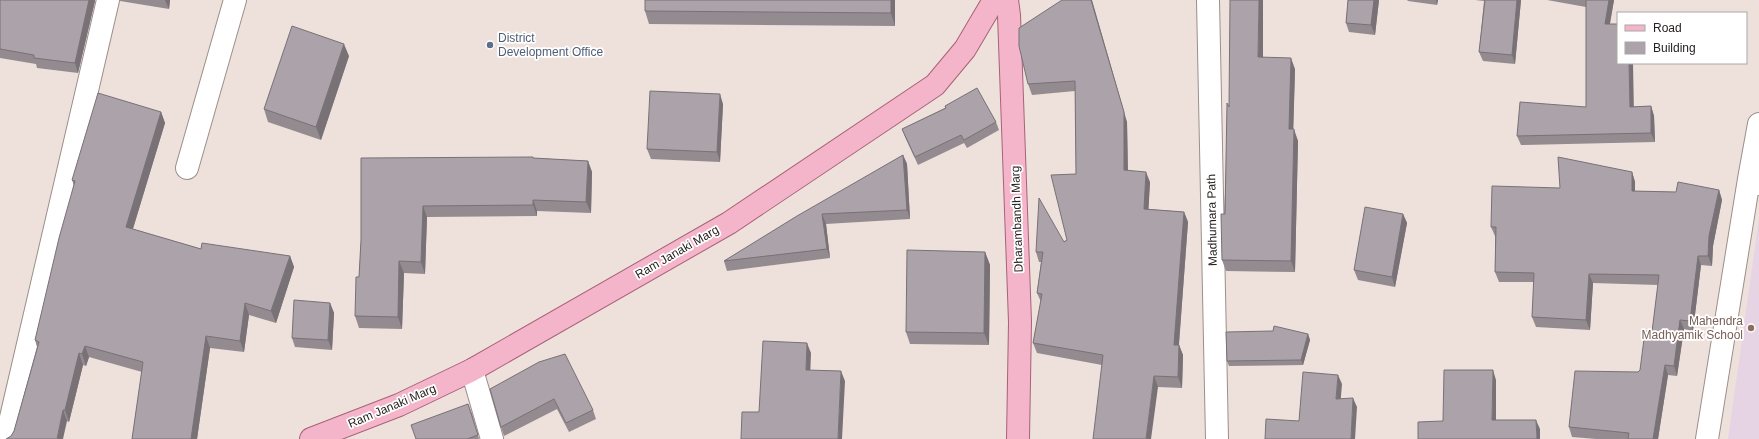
<svg xmlns="http://www.w3.org/2000/svg" width="1759" height="439" viewBox="0 0 1759 439" font-family="Helvetica,sans-serif">
  <rect width="100%" height="100%" fill="#eee1dc"/>
  <path fill="#e6d4e4" d="M1759 218V439H1728Z"/>
  <g fill="none" stroke-linecap="round" stroke-linejoin="round">
    <g stroke="#9b8f8a" stroke-width="24">
      <path id="minor" d="M1208 0 1217 439
        M1759 124 1749 179 1759 184
        M187 168 235 0
        M472 370 492 439
        M6 439 108 0
        M1707 439 1749 179"/>
    </g>
    <g stroke="#a86177" stroke-width="24">
      <path id="major" d="M1007 0 1009 15 1020 322 1018 439
        M311 439 399 405 472 370 729 223 935 85 965 49 994 0"/>
    </g>
    <use href="#minor" stroke="#fff" stroke-width="22"/>
    <use href="#major" stroke="#f4b5ca" stroke-width="22"/>
  </g>
  <path fill="#948b91" d="M0 0 95 1 78 73 37 68 36 64 0 58Z
    M120 0H170L169 9 120 1Z
    M895 0V26L649 24 645 11Z
    M1062 0 1127 122 1128 170 1150 182 1148 209 1184 212 1188 222 1179 345 1183 355 1182 388 1158 387 1102 365 1037 353 1033 343 1041 302 1037 293 1041 262H1039L1036 252 1067 240 1076 174 1075 91 1032 95 1028 84Z
    M1348 0H1379L1375 35 1349 32 1346 23Z
    M1407 0H1438L1437 5 1408 1Z
    M1475 0H1521L1515 64 1483 61 1479 52 1484 1Z
    M1547 0H1614L1610 24 1633 107 1651 106 1654 116 1655 142 1521 145 1517 136 1586 107V7Z
    M349 56 321 140 268 122 264 109Z
    M1263 57 1295 69 1293 129 1298 141 1295 272 1226 271 1222 260 1229 107Z
    M723 104 720 162 651 159 647 149Z
    M945 106 996 122 999 130 967 148 964 143 918 165 905 137 902 129 945 108Z
    M161 112 165 123 133 229 201 249 290 256 294 267 276 323 249 315 244 352 210 348 197 439H132L142 372 89 357 86 366 83 365 69 422 67 421 11 436 14 431 37 347 35 340 74 186 72 180Z
    M903 155 907 164 910 219 826 224 830 258 727 271 724 261Z
    M361 158H534L588 161 592 172 591 213 537 211V216L427 217 425 274 404 273 402 329 359 328 355 316 359 277 361 240Z
    M1632 172 1635 182V191L1676 192 1719 190 1722 200 1713 246 1712 266 1701 265 1693 331 1684 329 1677 376 1668 375 1658 439H1596L1572 437 1569 427 1640 370 1652 332 1658 285 1593 283 1590 330 1536 327 1532 317 1534 282H1499L1495 272V236L1491 227Z
    M1403 214 1407 223 1395 287 1358 280 1354 270Z
    M985 252 990 265 989 345 910 344 906 332Z
    M330 303 334 313 332 350 295 347 292 338Z
    M1273 331 1308 334 1310 340 1303 365 1229 366 1227 361Z
    M539 362 593 410 596 419 569 432 557 409 504 436 501 427Z
    M468 404 479 439H416Z"/>
  <path fill="#787176" d="M89 0H95V1L78 73 75 63Z
    M165 0H170L169 9Z
    M891 0H895V26L891 13Z
    M1091 0H1092L1127 122 1128 180 1124 170Z
    M1259 0H1263V68L1258 57Z
    M1374 0H1379L1375 35 1371 25Z
    M1436 0H1438L1437 5Z
    M1517 0H1521L1515 64 1512 55Z
    M1609 0H1614L1608 33 1605 24Z
    M344 44 349 56 321 140 316 127Z
    M1291 58 1295 69 1293 141 1289 129Z
    M1629 63H1633L1634 116 1630 107Z
    M720 94 723 104 720 162 717 152Z
    M1651 106 1654 116 1655 142 1651 133Z
    M161 112 165 123 130 238 126 227Z
    M1294 129 1298 141 1295 272 1291 261Z
    M903 155 907 164 910 219 907 210Z
    M588 161 592 172 591 213 586 202Z
    M1146 172 1150 182 1148 219 1144 209Z
    M1632 172 1635 182V200L1632 191Z
    M1719 190 1722 200 1713 246 1712 266 1708 256 1709 236Z
    M533 200 537 211V216L533 205Z
    M423 206 427 217 425 274 421 262Z
    M1184 212 1188 222 1178 355 1174 345Z
    M822 214 826 224 830 258 827 249Z
    M1403 214 1407 223 1395 287 1392 277Z
    M985 252 990 265 989 345 984 333Z
    M290 256 294 267 276 323 271 311Z
    M1698 256 1701 265 1693 331 1690 321Z
    M399 261 404 273 402 329 398 317Z
    M1589 274 1593 283 1590 330 1586 320Z
    M245 303 249 315 244 352 240 341Z
    M330 303 334 313 332 350 328 340Z
    M1680 320 1684 329 1677 376 1674 366Z
    M1308 334 1310 340 1303 365 1301 360Z
    M206 336 210 348 197 439H191Z
    M807 343 811 353 810 379 806 370Z
    M1179 345 1183 355 1182 388 1178 377Z
    M85 346 89 357 86 366 82 354Z
    M79 353 83 365 69 422 65 410Z
    M1665 365 1668 375 1658 439H1653Z
    M1493 370 1496 380V430L1492 420Z
    M841 371 845 381 842 439H838Z
    M1338 375 1342 384 1340 408 1336 399Z
    M1154 376 1158 387 1151 439H1146Z
    M1353 398 1357 407 1355 439H1351Z
    M468 404 472 414 479 439 478 435Z
    M63 410 67 421 63 439H57Z
    M1536 420 1540 429V439H1537Z"/>
  <path fill="#aca2a9" stroke="#787176" d="M0 0H89L75 63 34 58V55L0 49Z
    M645 0H891V13L645 11Z
    M1062 0H1091L1124 112V170L1146 172 1144 209 1184 212 1174 345H1179L1178 377 1154 376 1146 439H1093L1103 355 1033 343 1042 294 1037 293 1043 252H1036L1039 198 1064 242 1067 240 1051 175 1076 174 1075 81 1028 84 1019 46V28Z
    M1230 0H1259L1258 57 1291 58 1289 129H1294L1291 261 1222 260 1221 214H1225L1227 103 1229 107Z
    M1348 0H1374L1371 25 1346 23Z
    M1485 0H1517L1512 55 1479 52Z
    M1586 0H1609L1605 24H1618V63H1629L1630 107 1651 106V133L1517 136 1520 102 1586 107Z
    M292 26 344 44 316 127 264 109Z
    M977 88 996 122 964 140 961 135 915 157 902 129 946 108 945 106Z
    M650 91 720 94 717 152 647 149Z
    M98 93 161 112 126 227 201 249 202 243 290 256 271 311 245 303 240 341 206 336 191 439H132L143 362 85 346 82 354 79 353 65 410H63L57 439H6L11 436 14 431 39 342 35 340 59 238 75 181 72 180Z
    M903 155 907 210 822 214 827 249 724 261 797 216Z
    M533 157V158L588 161 586 202 533 200V205L423 206 421 262 399 261 398 317 355 316 356 277H359L361 240V158Z
    M1558 157 1632 172V191L1676 192 1678 182 1719 190 1709 236 1708 256H1698L1690 321 1680 320 1674 366 1665 365 1653 439H1628L1629 433 1569 427 1575 371 1638 372 1640 370 1645 331 1652 332 1659 275 1589 274 1586 320 1532 317 1534 273 1495 272 1496 227H1491L1492 186 1560 188Z
    M1365 207 1403 214 1392 277 1354 270Z
    M907 250 985 252 984 333 906 332Z
    M294 300 330 303 328 340 292 338Z
    M1274 326 1308 334 1301 360 1227 361 1226 332 1273 331Z
    M763 341 807 343 806 370 841 371 838 439H741L742 412H759Z
    M565 354 593 410 566 423 554 399 501 427 490 389 539 362Z
    M1444 370H1493L1492 420H1536L1537 439H1418V422L1443 421Z
    M1303 372 1338 375 1336 399 1353 398 1351 439H1265L1266 419 1299 421Z
    M468 404 478 435 467 439H416L411 425Z"/>
  <circle fill="#5c6f8a" stroke="#fff" stroke-width="1.5" cx="490" cy="45" r="4"/>
  <circle fill="#8d6e63" stroke="#fff" stroke-width="1.5" cx="1751" cy="328" r="4"/>
  <g text-anchor="middle" dominant-baseline="central" stroke-width="3.5" stroke-linejoin="round" paint-order="stroke">
    <g font-size="12" fill="#4e5e75" stroke="#fff" text-anchor="start">
      <text x="498" y="38">District<tspan x="498" dy="14">Development Office</tspan></text>
    </g>
    <g font-size="12" fill="#272220" stroke="#fff">
      <text transform="translate(1017 219) rotate(-92)">Dharambandh Marg</text>
      <text transform="translate(1212 220) rotate(-91)">Madhumara Path</text>
      <text transform="translate(677 252) rotate(-30)">Ram Janaki Marg</text>
      <text transform="translate(392 406) rotate(-23)">Ram Janaki Marg</text>
    </g>
    <g font-size="12" fill="#785e54" stroke="#fff" text-anchor="end">
      <text x="1743" y="321">Mahendra<tspan x="1743" dy="14">Madhyamik School</tspan></text>
    </g>
  </g>
  <rect x="1617" y="12" width="130" height="52" fill="#ffffff" stroke="#a9a7a6"/>
  <rect x="1625" y="25" width="20" height="6" fill="#f4b5ca" stroke="#a9a7a6"/>
  <text x="1653" y="32" font-size="12" fill="#272220">Road</text>
  <rect x="1625" y="42" width="20" height="12" fill="#aca2a9" stroke="#a9a7a6"/>
  <text x="1653" y="52" font-size="12" fill="#272220">Building</text>
</svg>
